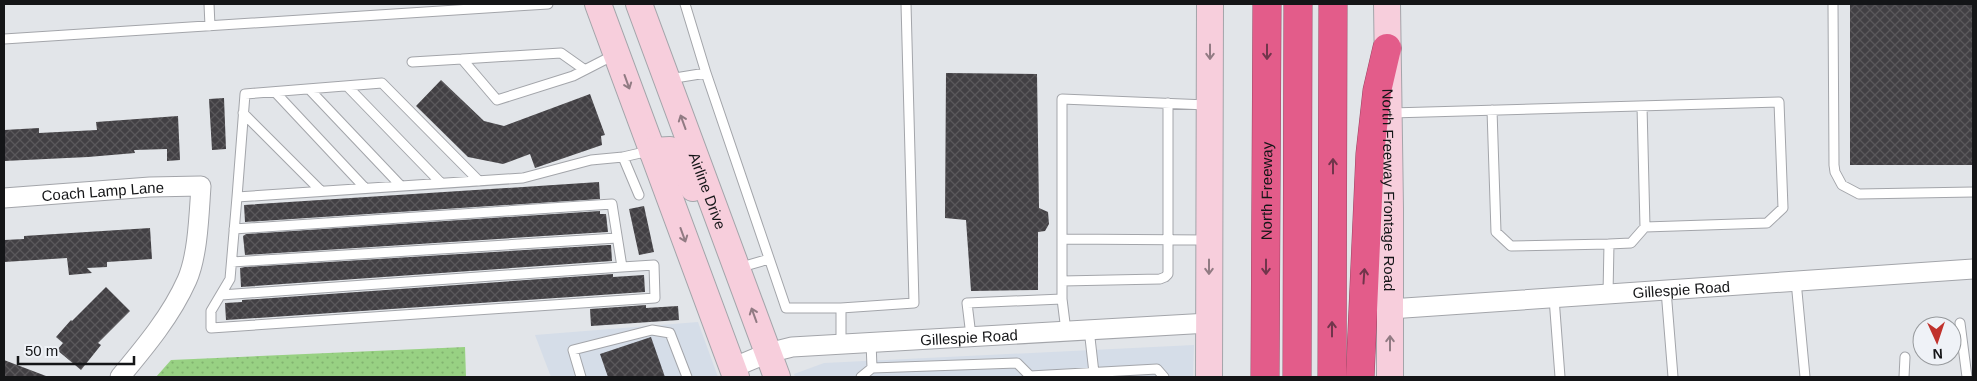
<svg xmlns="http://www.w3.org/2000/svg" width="1977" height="381" viewBox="0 0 1977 381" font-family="Arial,sans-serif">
  <defs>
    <pattern id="park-dots" width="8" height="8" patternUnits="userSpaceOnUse" patternTransform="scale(1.25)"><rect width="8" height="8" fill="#98d183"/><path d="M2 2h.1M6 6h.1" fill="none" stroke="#82b370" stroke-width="1.8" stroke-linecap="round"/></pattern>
    <pattern id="building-cross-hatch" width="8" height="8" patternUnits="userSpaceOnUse" patternTransform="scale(1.25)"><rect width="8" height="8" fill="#424044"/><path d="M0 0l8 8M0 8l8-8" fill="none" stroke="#5a585b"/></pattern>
  </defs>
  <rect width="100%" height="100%" fill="#e2e5e9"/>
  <path fill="#d5dde8" d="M698 322 718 377H551L535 335Z
    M1194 345 1193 377H795L794 374 824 363Z"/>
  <path fill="url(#park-dots)" d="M465 347 466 377H156L171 360Z"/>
  <path fill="url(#building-cross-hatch)" d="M1850 4H1973V165H1850Z
    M946 73 1037 74 1039 208 1048 212 1049 224 1045 231 1038 232V290L971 291 966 220 945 218Z
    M441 80 484 121 504 126 590 94 605 135 601 136 602 145 535 168 530 154 503 164 468 157 416 106Z
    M224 98 226 149 212 150 209 99Z
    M178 116 180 160 167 161V149L134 150 135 153 88 157 4 161V130L39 128V133L97 130 96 122Z
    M599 182 600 199 245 222 244 205Z
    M644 206 654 252 639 255 629 209Z
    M600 211V214H606L608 232 245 255 243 236 246 234Z
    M150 228 152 259 107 262V267L87 268 92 273 69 275 67 258 4 262V240L24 239V236Z
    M608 245H611L612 261 241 287 240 268 245 267Z
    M613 274V277L644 275 645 292 226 320 225 303 242 302V300Z
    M106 287 130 311 98 343 101 345 81 370 57 350 63 343 56 337 71 320 72 321Z
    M646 305V308L678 306 679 320 591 326 590 309Z
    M651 337 665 377H608L600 354Z
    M4 360 46 376V377H4Z"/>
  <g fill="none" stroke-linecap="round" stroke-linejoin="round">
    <g stroke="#a3a5aa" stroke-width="11">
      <path id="lane" d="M209 4 210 26
        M685 4 706 73
        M1833 4 1834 165 1835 172 1842 185 1859 194 1973 192
        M4 39 548 4
        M462 59 561 53 585 70
        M412 62 462 59 497 100 573 76 614 55
        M669 79 706 73 786 308H841
        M347 86 441 183
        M309 89 401 186
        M275 92 365 188
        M1642 106 1645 227
        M1492 110 1496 232 1511 246 1609 244
        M243 113 321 191
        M1391 113 1779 102 1783 208 1767 223 1645 227 1631 243 1609 244 1608 294
        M639 195 623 157 649 151
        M237 197 245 94 382 83 479 181
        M234 229 612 204 622 267 654 265 655 298 211 328V311L230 279 237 197 523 178 591 160 623 157
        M1062 239 1206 240
        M232 262 617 238
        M738 268 769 259
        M1062 281 1160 279 1165 277 1168 274V103
        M1796 281 1805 377
        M1666 290 1673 377
        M221 295 622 267
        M1554 298 1560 377
        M1062 299V99L1207 105
        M1960 323 1967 377
        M1089 329 1094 373
        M971 336 967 303 1062 299 1066 331
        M871 342 872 368
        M841 344V308L914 303 906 4
        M581 377 573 350 652 330 670 333 687 377
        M861 377 872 368 1017 363 1030 376 1157 369 1164 377
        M1904 377 1905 357"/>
    </g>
    <g stroke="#a3a5aa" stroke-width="21">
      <g id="street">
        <path id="s1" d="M4 198 150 187 201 186C199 214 198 255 187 280 171 316 145 347 120 377"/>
        <path id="s2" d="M1390 309 1973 269"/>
        <path id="s3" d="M732 368 768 353 792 347 1209 323"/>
      </g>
    </g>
    <g stroke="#a3a5aa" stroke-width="28">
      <g id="secondary">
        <path d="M598 4 736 377"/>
        <path id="s4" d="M639 4 777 377"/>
        <path id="s5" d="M1387 4 1390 209V377"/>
        <path d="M652 151 670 150 683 163 693 188"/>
        <path d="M1209 377 1210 4"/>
      </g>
    </g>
    <g stroke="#9b4362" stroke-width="29">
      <g id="highway">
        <path id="s6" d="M1265 377 1267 4"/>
        <path d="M1297 377 1298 4"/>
        <path d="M1332 377 1333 4"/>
        <path d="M1360 377 1370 154 1377 91 1387 48"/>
      </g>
    </g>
    <use href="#lane" stroke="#fff" stroke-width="9"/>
    <use href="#street" stroke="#fff" stroke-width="19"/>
    <use href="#secondary" stroke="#f7cedc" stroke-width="26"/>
    <use href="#highway" stroke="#e35c8a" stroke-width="28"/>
  </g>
  <defs><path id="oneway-shaft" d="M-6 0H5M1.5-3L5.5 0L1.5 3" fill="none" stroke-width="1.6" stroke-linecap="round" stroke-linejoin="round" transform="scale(1.25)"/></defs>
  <g stroke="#917b83">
    <use href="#oneway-shaft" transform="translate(1210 52) rotate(90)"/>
    <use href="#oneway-shaft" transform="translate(627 82) rotate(70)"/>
    <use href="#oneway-shaft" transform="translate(683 122) rotate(-110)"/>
    <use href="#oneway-shaft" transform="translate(683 235) rotate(70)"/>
    <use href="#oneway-shaft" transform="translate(1209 267) rotate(90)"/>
    <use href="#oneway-shaft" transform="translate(754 315) rotate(-110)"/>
    <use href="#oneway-shaft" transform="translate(1390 343) rotate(-90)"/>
  </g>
  <g stroke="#71354b">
    <use href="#oneway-shaft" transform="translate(1267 52) rotate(90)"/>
    <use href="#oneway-shaft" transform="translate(1333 166) rotate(-90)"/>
    <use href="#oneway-shaft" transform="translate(1266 267) rotate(90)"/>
    <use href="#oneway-shaft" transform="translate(1364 276) rotate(-86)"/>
    <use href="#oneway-shaft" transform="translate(1332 329) rotate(-90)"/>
  </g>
  <g text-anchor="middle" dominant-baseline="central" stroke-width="5" stroke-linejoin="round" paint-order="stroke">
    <g font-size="15" fill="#141517" stroke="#eff2f7">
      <text stroke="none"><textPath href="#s6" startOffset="186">North Freeway</textPath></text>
      <text stroke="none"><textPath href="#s5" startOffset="186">North Freeway Frontage Road</textPath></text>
      <text stroke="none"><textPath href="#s1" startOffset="99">Coach Lamp Lane</textPath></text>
      <text stroke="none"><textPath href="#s4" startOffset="199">Airline Drive</textPath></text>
      <text stroke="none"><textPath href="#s2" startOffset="292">Gillespie Road</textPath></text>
      <text stroke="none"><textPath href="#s3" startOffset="241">Gillespie Road</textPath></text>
    </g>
  </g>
  <rect width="1977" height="381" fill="none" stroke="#141517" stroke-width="10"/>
  <g transform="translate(1937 341) rotate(177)"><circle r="24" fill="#eff2f7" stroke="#979a9d"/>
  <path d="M0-4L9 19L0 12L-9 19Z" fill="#c0322c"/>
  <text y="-8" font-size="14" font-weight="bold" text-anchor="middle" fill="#141517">N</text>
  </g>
  <path d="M18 356v8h116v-8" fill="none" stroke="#141517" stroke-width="2.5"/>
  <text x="25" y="356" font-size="15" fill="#141517" stroke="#eff2f7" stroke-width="4" paint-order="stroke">50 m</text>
</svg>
